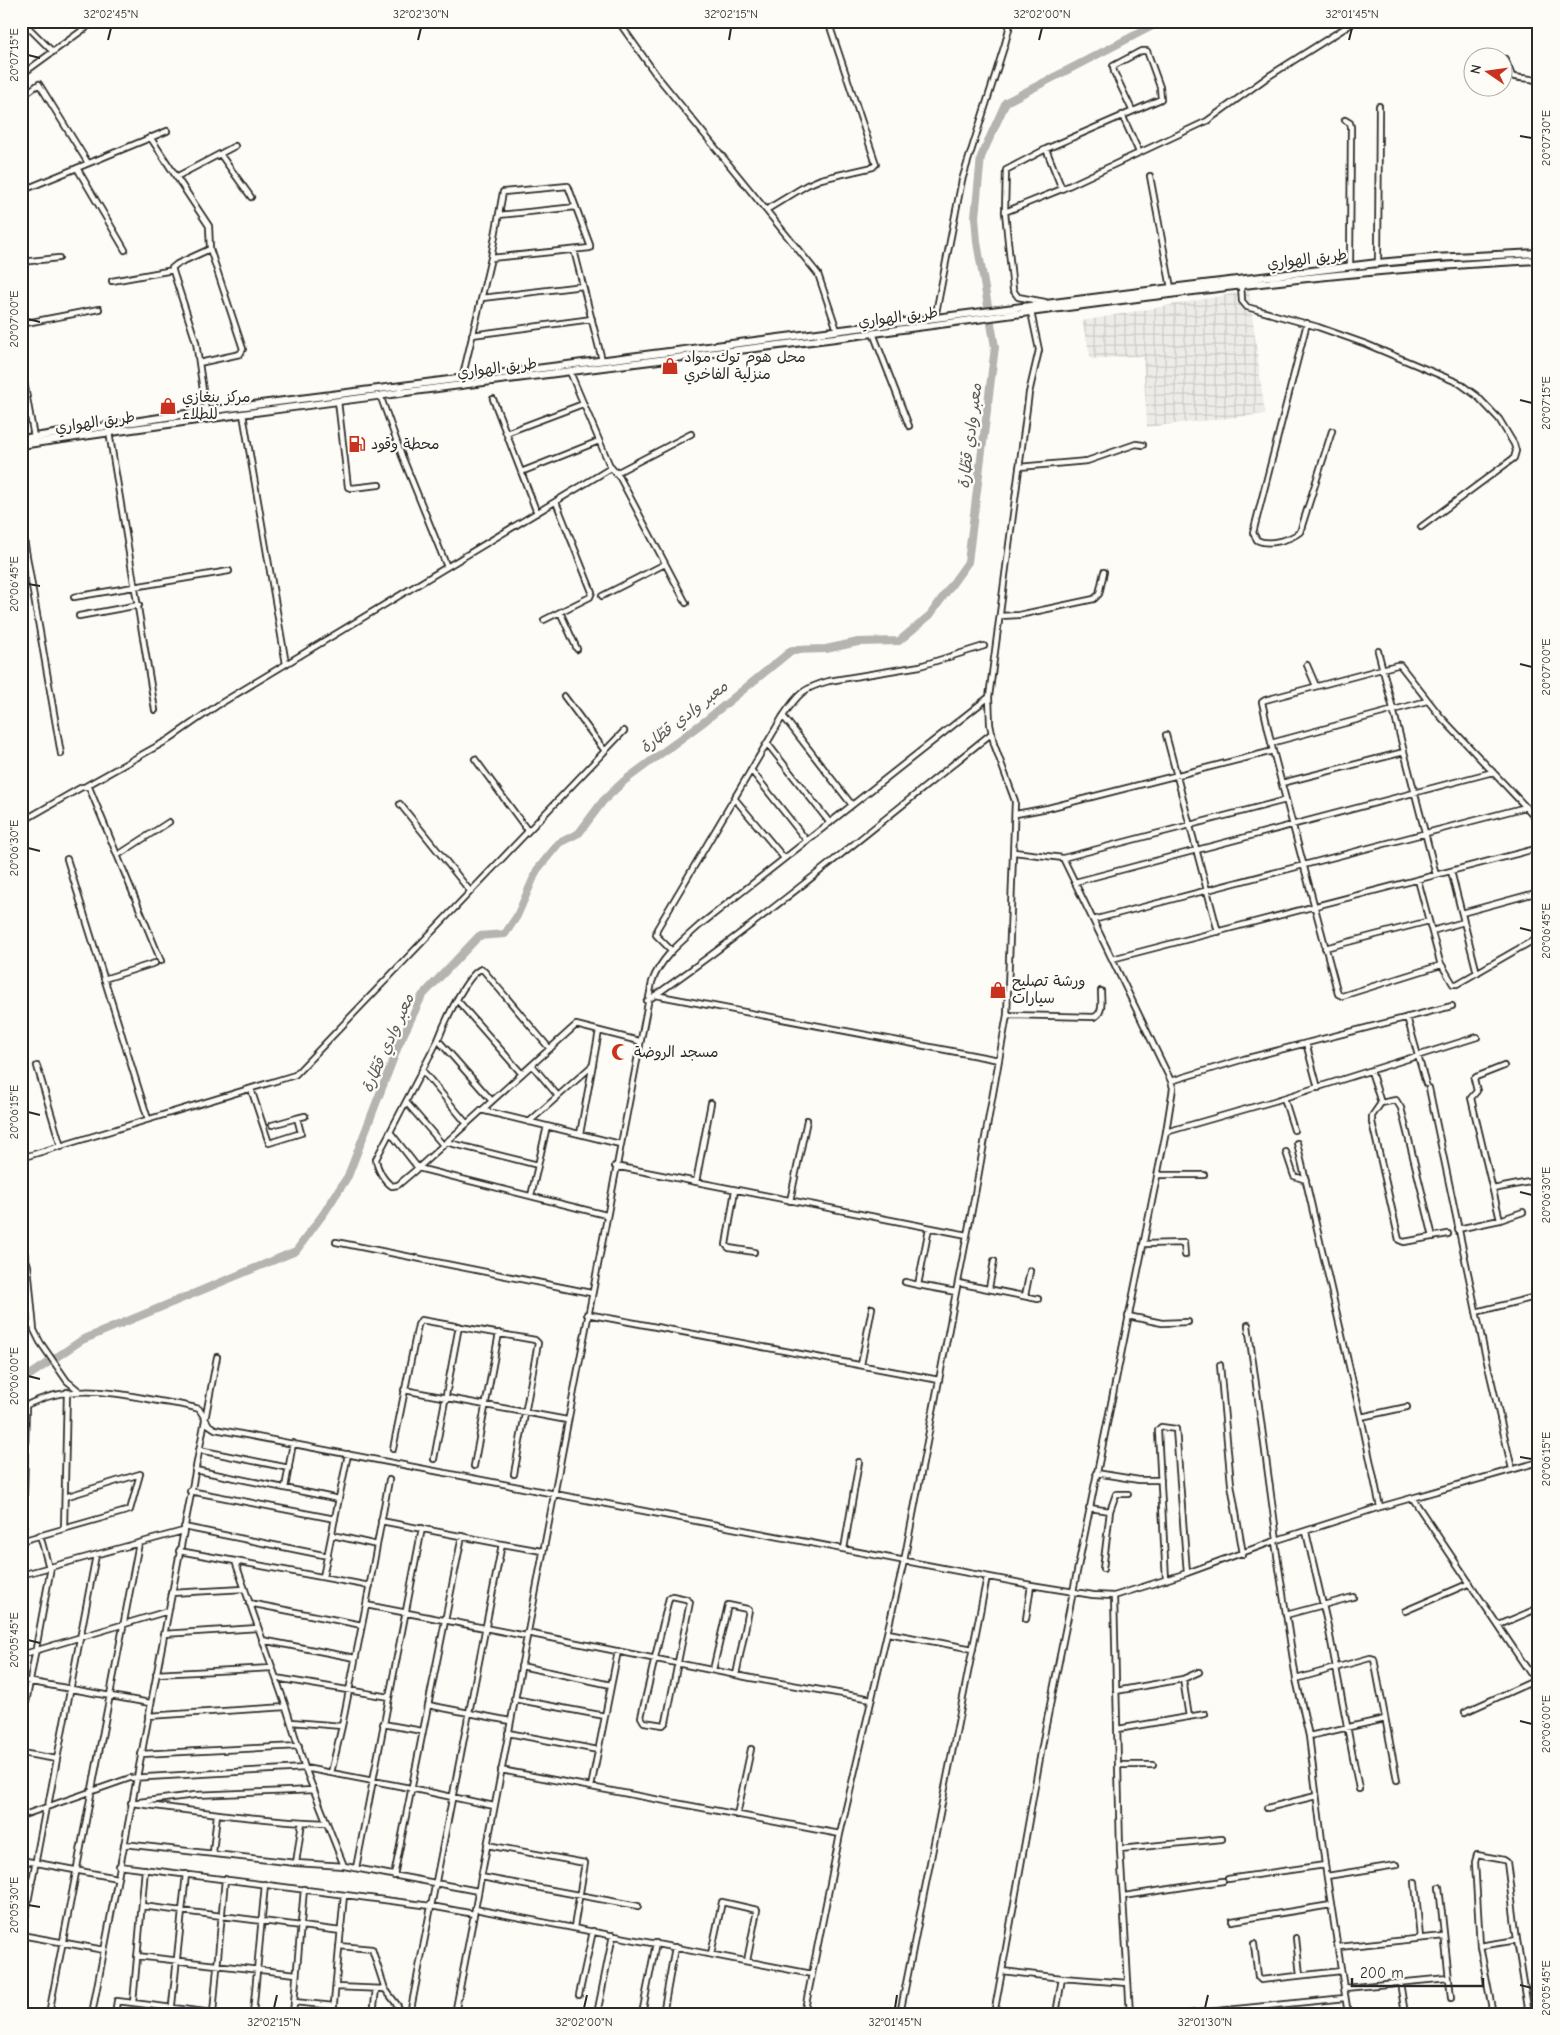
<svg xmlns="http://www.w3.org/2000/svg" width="1560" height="2035" viewBox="0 0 1560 2035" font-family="'Comic Neue','Playpen Sans Arabic',sans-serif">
  <defs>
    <pattern id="industrial-grid" width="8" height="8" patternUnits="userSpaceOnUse" patternTransform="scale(1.25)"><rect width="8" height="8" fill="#edece8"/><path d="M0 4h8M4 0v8" fill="none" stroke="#cbcbc7"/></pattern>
  </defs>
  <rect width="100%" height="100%" fill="#fdfcf7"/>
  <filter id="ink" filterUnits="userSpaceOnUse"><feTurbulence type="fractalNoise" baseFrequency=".02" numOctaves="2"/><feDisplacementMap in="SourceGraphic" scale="10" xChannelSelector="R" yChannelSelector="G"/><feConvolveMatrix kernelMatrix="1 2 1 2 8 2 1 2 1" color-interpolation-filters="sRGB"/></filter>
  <g filter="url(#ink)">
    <path fill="url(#industrial-grid)" d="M1249 291 1265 414 1147 427 1143 356 1091 359 1082 321Z"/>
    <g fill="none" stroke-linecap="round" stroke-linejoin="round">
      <path stroke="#b5b4b1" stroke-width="8" d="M21 1381 82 1340 296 1251 324 1213 348 1176 399 1044 422 996 479 936 505 934 517 916 537 870 559 843 579 833 603 801 624 781 705 721 792 650 826 649 858 642 899 641 930 615 968 562 995 347 977 242 975 217 981 157 1006 102 1162 21"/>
      <g stroke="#2b2b2b" stroke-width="8">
        <path id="minor" d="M22 21 53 52
          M78 21 85 29
          M618 21 657 76 818 274 837 330
          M1505 59 1512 76C1521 80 1530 76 1539 82
          M21 75 95 21
          M21 97 39 84 88 163
          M1122 115 1139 152
          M1345 120 1350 123 1351 127 1350 266
          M150 137 209 226 210 249 177 264 172 268 196 342 206 411
          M1046 149 1062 189
          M220 154 251 197
          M77 168 125 250
          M1150 176 1171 288
          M176 177 235 146
          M21 191 167 131
          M766 210 807 185 821 179 873 167 876 164 828 21
          M1005 212 1062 189 1207 121 1269 76 1356 21
          M499 215 576 207
          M574 250 602 360
          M21 262 59 258
          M1378 263 1379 106
          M112 281 173 270
          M1241 285 1242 301 1247 307 1318 327 1366 344 1459 383 1477 396 1499 419 1514 444 1516 451 1514 458 1421 527
          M482 298 583 286
          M1045 302 1018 297 1013 290 1005 212 1006 170 1046 149 1161 99 1160 87 1147 51H1141L1113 66 1114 72 1132 110
          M935 318 962 180 1005 44 1011 21
          M1307 323 1253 533 1257 540C1268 546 1290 540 1300 532L1332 431
          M21 324 99 309
          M873 333 909 426
          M472 335 592 319
          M199 363 240 354 243 349 210 249
          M21 365 34 437
          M570 372 610 466 620 478 686 603
          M462 379 491 258 503 192 568 186 590 245V248L491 258
          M380 395 402 456 447 567
          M493 399 537 513
          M338 401 348 487 352 488 379 485
          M243 414 286 664
          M109 432 155 710
          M506 433 583 404
          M1019 467 1087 461 1136 444 1143 445
          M521 472 599 441
          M616 473 691 434
          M21 522 61 754
          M602 596 665 564
          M74 597 229 571
          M560 612 577 649
          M79 616 139 605
          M1000 616 1019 615 1094 599 1099 594 1104 572
          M544 620 590 597 592 592 556 502
          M1378 651 1436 875
          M1307 665 1316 686
          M564 696 605 751
          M783 716 852 805
          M1166 735 1218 932
          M767 743 830 823
          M1271 743 1427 701
          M475 759 528 831
          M751 770 807 841
          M1282 783 1404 752
          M86 786 168 740 218 705 611 468
          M735 799 784 858
          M400 804 470 891
          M1016 814 1048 808 1273 751
          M21 822 82 787H89L161 961
          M1014 852 1063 858 1171 1081 1173 1088 1166 1132 1045 1730 1002 1971 1062 1978 1056 2014
          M118 855 169 822
          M1063 858 1286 800
          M67 859 148 1119
          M1451 871 1477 973
          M1418 880 1440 962 1453 984H1457L1539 937
          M1075 882 1493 772
          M1462 913 1539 892
          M1093 920 1526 807
          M1432 931 1464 922
          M1325 948 1429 921
          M671 950 656 935 657 929 783 716C798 694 803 688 829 681L920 666 984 646
          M1112 959 1539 848
          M1441 965 1342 996 1338 994 1273 751 1262 702 1265 700 1397 665H1400L1440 716 1539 821
          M104 979 155 963
          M655 995 999 1060
          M457 1000 522 1074
          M647 1001C766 918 878 824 992 733
          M1007 1015 1094 1017C1104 1013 1101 1001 1101 991
          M1407 1017 1426 1084
          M438 1040 492 1101
          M1306 1043 1318 1088
          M550 1049 484 971 481 969C466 975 444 1024 438 1040L376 1159C377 1169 384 1181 392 1186L398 1185 418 1168 576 1025 639 1041
          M532 1065 558 1096
          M37 1066 61 1147
          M422 1070 467 1124
          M1371 1071 1381 1103 1372 1116V1122L1399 1240 1404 1242 1448 1234
          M1171 1081 1244 1059 1452 1006
          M1429 1088 1484 1349 1512 1469
          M251 1089 269 1143 301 1133 297 1118 272 1125
          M1284 1098 1294 1130
          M406 1102 443 1145
          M1381 1103 1396 1100 1401 1108 1433 1237
          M481 1110 620 1144
          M297 1118 305 1116
          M529 1122 593 1065
          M390 1132 418 1168 606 1215
          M1166 1132 1274 1101 1477 1037
          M580 1134 599 1031
          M446 1142 538 1165
          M1297 1143 1361 1417 1380 1507
          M1286 1152 1294 1176 1306 1180
          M21 1158 295 1075 624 731
          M615 1166 967 1235
          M1157 1175H1204
          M696 1182 711 1103
          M1493 1189 1529 1182
          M735 1190 726 1245 729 1248 754 1252
          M531 1196 547 1126
          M790 1201 807 1120
          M1500 1220 1471 1098 1477 1091 1474 1079 1476 1077 1504 1066
          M929 1228 918 1285 956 1292
          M1458 1229 1500 1220 1523 1212
          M21 1241 28 1266 34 1330 40 1342 67 1381 78 1390
          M336 1242 591 1293
          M1143 1244 1184 1243 1185 1255
          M905 1282 918 1285
          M958 1283 1038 1299
          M989 1288 994 1261
          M1025 1296 1030 1271
          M1476 1312 1539 1296
          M587 1314 939 1380
          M1128 1316 1162 1323 1188 1322
          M1248 1325 1277 1540
          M21 1326 33 1324
          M861 1365 872 1308
          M1220 1365 1231 1484 1243 1554
          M404 1390 567 1420
          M21 1408C63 1384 108 1391 153 1400 168 1403 184 1404 199 1409L209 1425 215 1429 1031 1585 1093 1595 1114 1596 1187 1573 1277 1540 1380 1507 1539 1462
          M1361 1417 1407 1407
          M393 1449 418 1325 421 1320 535 1340 538 1343 514 1474
          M199 1450 289 1468
          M434 1459 459 1326
          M474 1466 499 1333
          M195 1470 339 1499
          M1096 1473 1139 1480H1161
          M285 1488 293 1443
          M190 1491 335 1519
          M1413 1499 1534 1679V1681L1465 1712
          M1089 1508 1110 1511 1103 1569
          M1110 1511 1116 1494H1128
          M381 1521 502 1544 410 2014
          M184 1527 328 1556
          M64 1528 67 1392
          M1306 1532 1329 1631 1359 1789
          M40 1535 49 1568
          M332 1535 377 1545
          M23 1540 26 1405
          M21 1541 130 1510 140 1474 65 1497
          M1275 1542 1296 1679 1309 1736 1325 1865 1348 2014
          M502 1544 542 1551
          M844 1549 859 1462
          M179 1551 235 1561 286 1707 305 1768 344 1866
          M235 1561 370 1586
          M21 1575 183 1531
          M323 1577 348 1454
          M1166 1580 1158 1430 1161 1427 1176 1429 1187 1573
          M171 1593 244 1589
          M672 1596 686 1599 690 1602 666 1722 663 1725 644 1722 641 1717 669 1598Z
          M1114 1596 1120 1849 1130 2014
          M249 1603 362 1625
          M366 1605 389 1480
          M1405 1611 1470 1583
          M1286 1615 1353 1597
          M1026 1619 1031 1585
          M1499 1625 1539 1608
          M527 1633 751 1678 872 1699
          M888 1633 973 1649
          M163 1634 258 1628
          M262 1640 355 1658
          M21 1655 168 1611
          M521 1666 611 1685
          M713 1670 728 1605 747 1609 749 1610 736 1675
          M1531 1672 1539 1670
          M156 1674 272 1668
          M276 1678 389 1697
          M1183 1679 1199 1672
          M1296 1679 1370 1658 1374 1659 1397 1780
          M21 1680 150 1703
          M1116 1691 1183 1679 1189 1717
          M514 1699 605 1716
          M428 1705 510 1721
          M148 1716 286 1707
          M291 1722 342 1726 366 1605 526 1636
          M383 1724 422 1731
          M1118 1729 1205 1714
          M21 1730 51 1567
          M508 1733 598 1750
          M1309 1736 1385 1719
          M21 1753 57 1759
          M141 1754 299 1746
          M1119 1765H1153
          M501 1770 840 1834
          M331 1773 342 1726
          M591 1787 618 1651
          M314 1790 195 1795 131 1803C196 1811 262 1821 327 1823
          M48 1806 96 1555
          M1267 1808 1316 1796
          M737 1815 751 1749
          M21 1816 130 1778 305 1768 410 1788 494 1806
          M124 1844 296 1863 344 1866 478 1891
          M487 1845 585 1863 574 1927
          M1120 1849 1222 1839
          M213 1853 217 1814
          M21 1860 117 1878
          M296 1863 302 1822
          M119 1866 431 1906 474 1914
          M356 1868 422 1528
          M394 1876 462 1536
          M1327 1876 1396 1865
          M481 1877 638 1906
          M1228 1879 1325 1865
          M1415 1882 1420 1938
          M1439 1887 1451 1998
          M1124 1896 1223 1881
          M142 1906 341 1931
          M475 1909 812 1974
          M1232 1921 1331 1905
          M21 1935 104 1950
          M1296 1938 1300 1975
          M21 1939 46 1807
          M1254 1944 1258 1977 1261 1980 1341 1971
          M1480 1946 1517 1940
          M1339 1947 1444 1936
          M711 1954 722 1902 757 1910 747 1961
          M137 1956 296 1974
          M1062 1978 1128 1983
          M1400 1982 1405 2014
          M336 1987 385 1989 372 1949 339 1946
          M1345 1988 1448 1978
          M385 1989 398 2006 400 2014
          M579 1995 593 1931
          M294 2002 334 2006
          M133 2003 145 1869
          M995 2010 1022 2014
          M213 2013 225 1879
          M49 2014 139 1543
          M92 2014 217 1357
          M115 2014 117 2001 221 2014
          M171 2014 186 1874
          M253 2014 265 1884
          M293 2014 304 1889
          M333 2014 344 1895
          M373 2014 376 1989
          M455 2014 652 982C661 957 681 942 700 925L989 697 1029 393 1039 350 1031 312
          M597 2014 613 1935
          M642 2014 656 1943
          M663 2014 675 1947
          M804 2014 840 1834 904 1561 975 1194 1007 1015 1015 801 994 744 990 724 989 697
          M900 2014 987 1577
          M994 2014 1002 1971
          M1188 2014 1345 1998
          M1493 2014 1480 1946 1475 1862 1477 1855 1504 1860 1507 1862 1517 1940 1529 2014"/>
      </g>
      <g stroke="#2b2b2b" stroke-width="10">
        <path id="highway" d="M21 439 206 411 1171 288 1378 263 1433 258 1539 253
          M21 445C300 404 580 370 859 335 1085 305 1311 271 1539 260"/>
      </g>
      <use href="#minor" stroke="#fdfcf7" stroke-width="4.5"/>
      <use href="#highway" stroke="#fdfcf7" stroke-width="6"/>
    </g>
  </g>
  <path fill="none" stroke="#2b2b2b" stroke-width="2" d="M108 40 111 28M418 40 421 28M729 40 731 28M1039 40 1042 28M1349 40 1352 28M28 55 40 58M1520 136 1532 138M28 319 40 322M1520 400 1532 403M28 584 40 586M1520 664 1532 667M28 848 40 851M1520 928 1532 931M28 1112 40 1115M1520 1192 1532 1195M28 1376 40 1379M1520 1457 1532 1459M28 1640 40 1643M1520 1721 1532 1724M28 1905 40 1907M1520 1985 1532 1988M274 2008 277 1995M584 2008 587 1995M895 2008 897 1995M1205 2008 1208 1995"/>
  <defs>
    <g id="shop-bare" transform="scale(1.35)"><path d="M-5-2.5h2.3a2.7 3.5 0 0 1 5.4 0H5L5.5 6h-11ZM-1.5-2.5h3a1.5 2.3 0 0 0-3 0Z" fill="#c8321e" stroke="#fdfcf7" stroke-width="2.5" paint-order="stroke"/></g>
    <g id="fuel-bare" transform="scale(1.35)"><path d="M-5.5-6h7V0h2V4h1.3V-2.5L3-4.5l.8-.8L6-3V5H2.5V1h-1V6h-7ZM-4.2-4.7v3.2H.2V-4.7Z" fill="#c8321e" stroke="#fdfcf7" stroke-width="2.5" paint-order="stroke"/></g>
    <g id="mosque-bare" transform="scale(1.35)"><path d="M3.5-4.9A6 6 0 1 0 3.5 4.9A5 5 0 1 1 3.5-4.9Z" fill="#c8321e" stroke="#fdfcf7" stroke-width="2.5" paint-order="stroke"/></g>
  </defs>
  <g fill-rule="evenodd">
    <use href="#shop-bare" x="670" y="366"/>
    <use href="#shop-bare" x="168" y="406"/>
    <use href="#fuel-bare" x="357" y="444"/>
    <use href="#shop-bare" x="998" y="990"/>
    <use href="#mosque-bare" x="620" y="1052"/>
  </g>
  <g text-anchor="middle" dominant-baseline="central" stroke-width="4.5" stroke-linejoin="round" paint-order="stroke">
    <g font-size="15" fill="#2b2b2b" stroke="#fdfcf7">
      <text transform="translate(1307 259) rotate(-7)">طريق الهواري</text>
      <text transform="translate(898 317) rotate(-7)">طريق الهواري</text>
      <text transform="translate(497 368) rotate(-7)">طريق الهواري</text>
      <text transform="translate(95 422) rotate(-8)">طريق الهواري</text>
    </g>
    <g font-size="15" fill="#2b2b2b" stroke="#fdfcf7" text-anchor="start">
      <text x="684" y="357">محل هوم توك مواد<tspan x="684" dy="17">منزلية الفاخري</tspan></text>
      <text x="182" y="397">مركز بنغازي<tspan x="182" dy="17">للطلاء</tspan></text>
      <text x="371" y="444">محطة وقود</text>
      <text x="1012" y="981">ورشة تصليح<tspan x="1012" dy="17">سيارات</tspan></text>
      <text x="634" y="1052">مسجد الروضة</text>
    </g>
    <g font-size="16" font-style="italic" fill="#5b5b5a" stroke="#fdfcf7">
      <text transform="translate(970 436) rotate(-83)">معبر وادي قطّارة</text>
      <text transform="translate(684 717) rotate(-38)">معبر وادي قطّارة</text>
      <text transform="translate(388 1043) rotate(-66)">معبر وادي قطّارة</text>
    </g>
  </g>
  <rect width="1560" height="2035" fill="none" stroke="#fdfcf7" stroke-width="55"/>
  <g transform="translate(1488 72) rotate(283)"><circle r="24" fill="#fdfcf7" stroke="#a9a8a5"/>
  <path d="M0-4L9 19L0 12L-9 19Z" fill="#c8321e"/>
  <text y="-8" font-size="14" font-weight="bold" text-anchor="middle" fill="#2b2b2b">N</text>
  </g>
  <path d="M1352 1978v8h131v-8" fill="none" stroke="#2b2b2b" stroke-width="2.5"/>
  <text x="1360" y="1978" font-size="15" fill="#2b2b2b" stroke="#fdfcf7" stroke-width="4" paint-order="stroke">200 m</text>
  <rect x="28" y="28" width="1504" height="1980" fill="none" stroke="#2b2b2b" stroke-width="2"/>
  <g font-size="12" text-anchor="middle" fill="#2b2b2b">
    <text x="111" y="18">32°02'45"N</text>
    <text x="421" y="18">32°02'30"N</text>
    <text x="731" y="18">32°02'15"N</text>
    <text x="1042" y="18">32°02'00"N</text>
    <text x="1352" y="18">32°01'45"N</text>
    <text transform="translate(14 55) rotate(-90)" y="4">20°07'15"E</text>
    <text transform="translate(1546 138) rotate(-90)" y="4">20°07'30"E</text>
    <text transform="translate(14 319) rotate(-90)" y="4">20°07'00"E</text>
    <text transform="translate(1546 403) rotate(-90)" y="4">20°07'15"E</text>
    <text transform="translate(14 584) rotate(-90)" y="4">20°06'45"E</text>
    <text transform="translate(1546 667) rotate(-90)" y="4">20°07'00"E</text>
    <text transform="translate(14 848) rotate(-90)" y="4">20°06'30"E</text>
    <text transform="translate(1546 931) rotate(-90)" y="4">20°06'45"E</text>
    <text transform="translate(14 1112) rotate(-90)" y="4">20°06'15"E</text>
    <text transform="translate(1546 1195) rotate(-90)" y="4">20°06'30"E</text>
    <text transform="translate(14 1376) rotate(-90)" y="4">20°06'00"E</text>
    <text transform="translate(1546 1459) rotate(-90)" y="4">20°06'15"E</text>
    <text transform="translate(14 1640) rotate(-90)" y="4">20°05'45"E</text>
    <text transform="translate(1546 1724) rotate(-90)" y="4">20°06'00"E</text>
    <text transform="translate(14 1905) rotate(-90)" y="4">20°05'30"E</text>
    <text transform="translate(1546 1988) rotate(-90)" y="4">20°05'45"E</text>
    <text x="274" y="2026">32°02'15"N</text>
    <text x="584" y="2026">32°02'00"N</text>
    <text x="895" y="2026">32°01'45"N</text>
    <text x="1205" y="2026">32°01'30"N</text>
  </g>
</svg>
